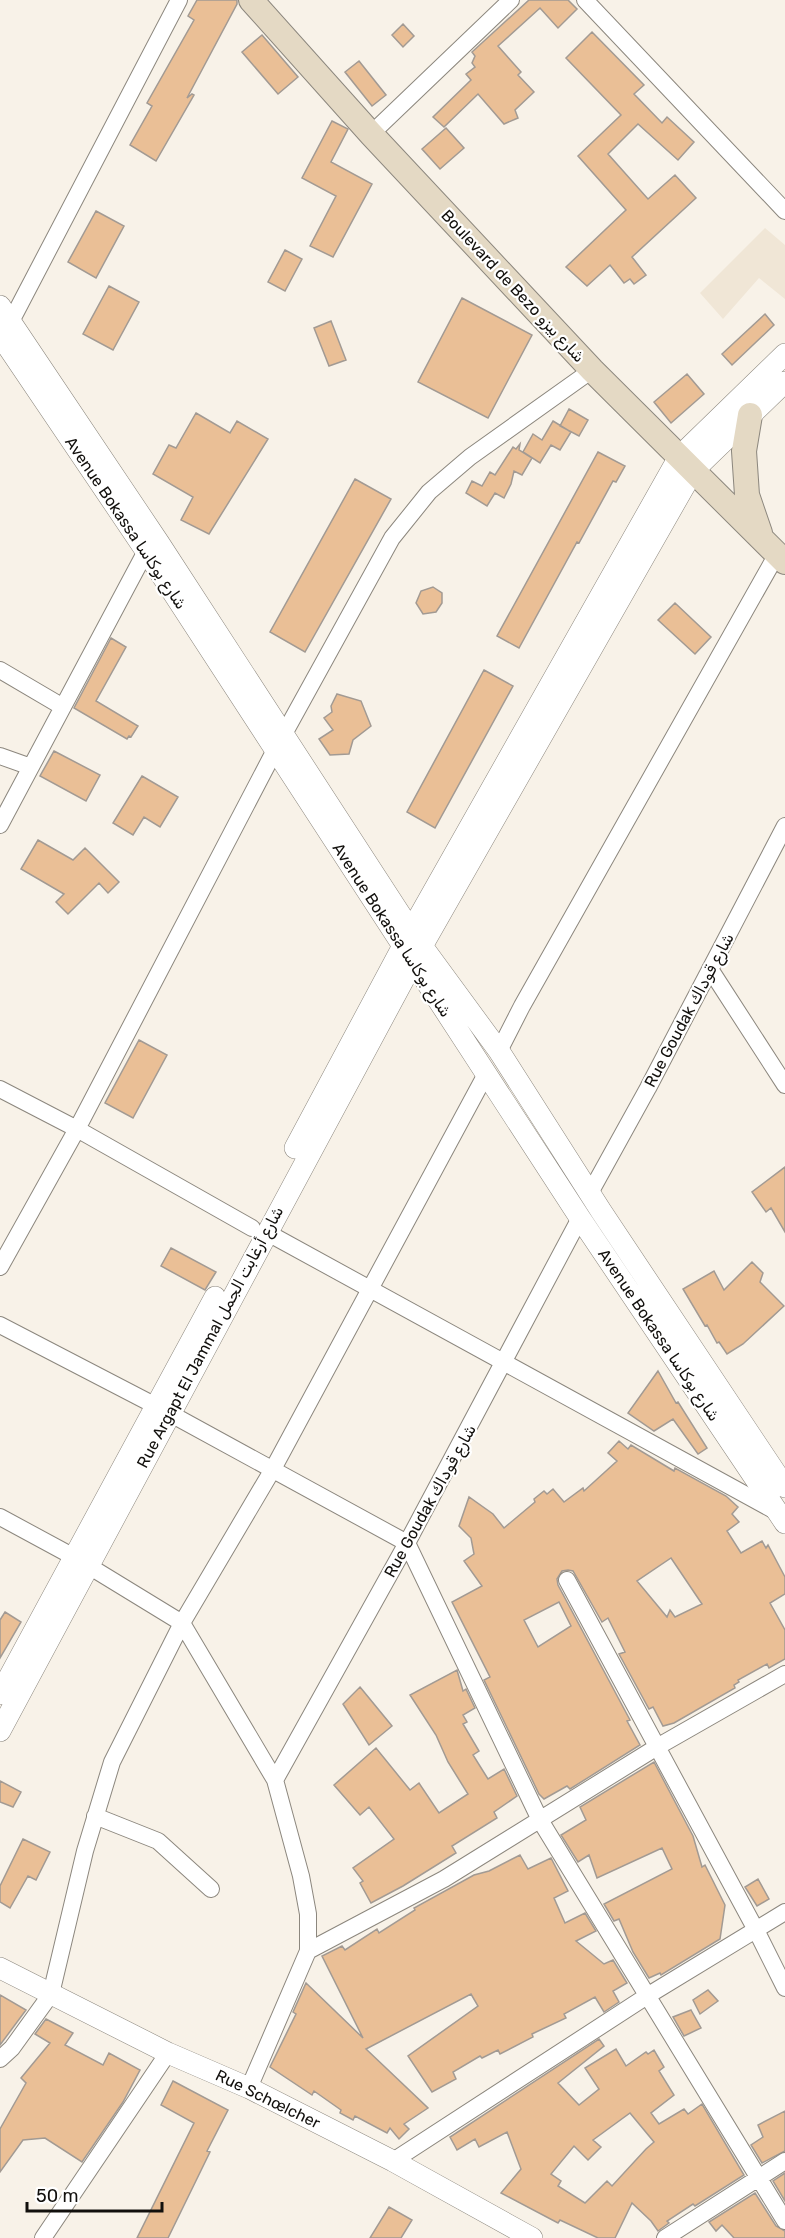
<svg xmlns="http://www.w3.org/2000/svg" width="785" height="2238" viewBox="0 0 785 2238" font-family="Rubik,'Noto Sans Arabic',sans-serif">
  <rect width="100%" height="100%" fill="#f8f2e8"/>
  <path fill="#f0e6d6" d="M765 228 785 245V299L759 278 723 319 700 293Z"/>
  <path fill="#eabf96" stroke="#a29a93" stroke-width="1.5" fill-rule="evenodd" d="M197 0H237V4L187 98 192 94 194 95 156 161 130 145 152 106 147 103 194 20 188 16Z
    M529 0H568L577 9 558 28 540 8 498 46 521 72 518 75 534 92 515 110 518 118 504 124 478 94 444 127 433 117 471 80 466 74 475 67 472 63 475 56 472 52Z
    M403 24 414 36 403 47 392 35Z
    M592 32 644 85 634 94 662 123 667 117 694 142 678 160 638 124 608 154 648 199 675 175 696 198 632 257 646 275 634 284 630 279 624 283 610 265 587 286 566 267 626 210 578 156 621 115 566 58Z
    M262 35 298 77 278 94 242 52Z
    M359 61 386 95 372 106 345 72Z
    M332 121 348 129 331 162 372 184 333 257 310 246 336 196 302 178Z
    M446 128 464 148 440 169 422 149Z
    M96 211 124 226 96 278 68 262Z
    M285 250 302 259 285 291 268 282Z
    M109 286 139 302 113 350 83 334Z
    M462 298 532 335 488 418 418 382Z
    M765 314 774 325 732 365 722 354Z
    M331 321 346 360 329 366 314 328Z
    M687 374 704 394 671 423 654 402Z
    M569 409 588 420 579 436 560 426Z
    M196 413 230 433 237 421 268 439 209 534 181 520 193 497 153 474 169 445 176 448Z
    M553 421 571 432 560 450 551 445 540 463 523 452 533 434 542 440Z
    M520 444 519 450 532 458 522 475 514 471 511 484 504 498 495 493 487 506 466 493 472 481 482 486 490 472 495 475 513 447 516 449Z
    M598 452 625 466 616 482 613 481 579 543 577 542 519 648 497 636Z
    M355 479 391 499 305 652 270 632Z
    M433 587 442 593V603L436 612 423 614 416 603 421 591Z
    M675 603 711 637 695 654 658 620Z
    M111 638 126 647 96 701 138 726 131 737 129 736 127 739 74 708Z
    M484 670 513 686 435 828 407 812Z
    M337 694 361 701 371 726 353 740 349 754 330 755 319 739 333 730 324 718 332 712 331 706Z
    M54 751 100 775 86 801 40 776Z
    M142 776 178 797 160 827 144 817 133 835 113 823Z
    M38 840 73 860 85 848 119 882 108 893 99 883 68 914 56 902 64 894 21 869Z
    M139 1040 167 1055 133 1118 105 1103Z
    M785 1167V1232L771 1208 766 1212 752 1192Z
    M171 1248 216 1272 205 1290 161 1266Z
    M752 1262 763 1273 760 1282 784 1306 743 1344 727 1354 719 1342 717 1343 707 1325 705 1326 683 1289 714 1271 724 1290Z
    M658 1371 676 1403 678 1402 707 1448 698 1454 673 1419 654 1431 628 1413Z
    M619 1441 628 1449 631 1445 674 1471 675 1468 726 1496 738 1507 732 1514 739 1522 727 1531 741 1553 762 1541 766 1548 768 1545 785 1577V1594L770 1603 785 1630V1659L769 1668 767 1664 738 1680 739 1682 734 1685 735 1688 674 1723 663 1726 653 1707 649 1709 619 1654 625 1652 608 1618 602 1622 573 1571 568 1570 562 1571 557 1579 558 1585 630 1720 627 1721 640 1745 570 1789 567 1786 544 1799 539 1794 484 1680 490 1677 452 1602 482 1586 464 1561 474 1554 471 1538 459 1526 469 1497 493 1514 504 1528 535 1502 534 1499 544 1491 547 1494 553 1489 564 1502 583 1488 584 1491 617 1461 608 1453ZM671 1558 702 1604 675 1617 670 1610 667 1617 637 1581ZM559 1602 571 1626 538 1647 524 1620Z
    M5 1612 21 1622 0 1658V1620Z
    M457 1670 463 1691 466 1689 475 1708 463 1715 467 1722 463 1724 479 1751 473 1755 488 1779 504 1769 517 1796 494 1812 497 1818 452 1846 456 1853 403 1886 371 1903 360 1883 363 1881 353 1868 394 1839 369 1807 360 1815 334 1785 376 1748 410 1790 419 1783 439 1813 468 1794 448 1762 436 1735 410 1695Z
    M360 1687 392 1726 369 1745 343 1704Z
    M654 1762 693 1836 702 1867 705 1865 725 1905 720 1939 661 1975 660 1973 649 1978 633 1952 619 1919 614 1921 604 1904 672 1869 662 1848 597 1878 589 1855 578 1862 561 1835 586 1820 580 1807Z
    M0 1781 21 1792 13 1807 0 1802Z
    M23 1839 50 1852 36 1880 28 1876 10 1908 0 1902V1886Z
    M520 1855 528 1869 551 1858 568 1891 554 1898 565 1923 585 1913 596 1931 576 1941 604 1964 613 1960 627 1983 613 1991 619 2002 604 2012 595 1997 564 2014 566 2018 532 2034 533 2037 500 2054 498 2050 482 2058 480 2056 453 2072 456 2079 432 2092 408 2056 478 2006 471 1994 366 2049 428 2108 404 2124 409 2129 399 2139 390 2128 387 2133 355 2116 353 2120 340 2113 341 2110 314 2091 312 2095 270 2067 296 2014 293 2012 306 1983 363 2038 322 1956 342 1946 345 1950 377 1929 379 1933 415 1910 414 1908 474 1875 489 1871Z
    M758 1879 769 1899 757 1906 745 1887Z
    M708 1990 718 2001 700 2014 693 2000Z
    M0 1995 26 2010 0 2045Z
    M691 2010 701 2028 684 2036 673 2017Z
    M46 2019 73 2033 65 2045 103 2065 109 2053 140 2070 123 2102 82 2162 45 2138 23 2140 0 2172V2129L26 2083 21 2078 50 2043 35 2034Z
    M599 2039 604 2046 558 2083 579 2105 599 2089 585 2068 616 2049 626 2066 646 2052 648 2054 654 2050 664 2067 659 2071 674 2095 651 2113 659 2124 684 2109 688 2114 702 2104 744 2175 695 2206 693 2204 667 2221 669 2223 658 2231 651 2221 632 2203 615 2238H598L560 2220 558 2223 501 2193 521 2169 507 2132 479 2147 475 2139 457 2150 450 2137ZM630 2113 654 2142 646 2149 612 2186 607 2181 585 2203 558 2186 561 2181 551 2174 574 2146 588 2160 601 2147 593 2140Z
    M173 2081 228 2110 207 2151 210 2152 168 2238H137L194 2123 161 2105Z
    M785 2111V2151L762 2163 751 2145 763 2137 758 2125Z
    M785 2173V2201L773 2181Z
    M755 2193 776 2226 785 2231V2238H734L722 2225 716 2231 709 2222Z
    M389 2207 412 2220 401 2238H370Z"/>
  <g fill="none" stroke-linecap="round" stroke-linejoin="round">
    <g stroke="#8c877e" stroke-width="18">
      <path id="minor" d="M585 0 785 211
        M371 134 511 0
        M6 331 179 0
        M0 670 63 707
        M284 734 392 538 429 492 470 457 592 370
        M0 756 31 767
        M0 825 146 551
        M710 969 785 1085
        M499 1051 522 1006 777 554
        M0 1089 77 1129 252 1228
        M590 1193 648 1088 785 826
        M266 1232 777 1512
        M0 1267 77 1129 275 750
        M0 1325 156 1406
        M169 1413 407 1543 540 1820 785 2221
        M0 1517 74 1557 182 1623 275 1780 301 1876 308 1914V1951L249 2088
        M567 1580 756 1930 785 1988
        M275 1780 407 1543 580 1218
        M95 1816 158 1841 211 1889
        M308 1951 444 1879 657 1747 785 1674
        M0 2059 12 2048 51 1994 85 1851 112 1762 182 1623 273 1469 486 1074
        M393 2161 647 1996 785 1912
        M43 2238 168 2053
        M665 2238 785 2161"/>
    </g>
    <g stroke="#8c877e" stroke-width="22">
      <path id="tertiary" d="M0 306 159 543 411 931 499 1051 601 1211 785 1487
        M0 335 146 551 580 1218 785 1523
        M295 1148 411 931 679 457 785 354
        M0 1694 215 1297
        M0 1731 413 962 693 471 785 382
        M0 1968 168 2053 249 2088 393 2161 532 2238"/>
    </g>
    <g stroke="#8c877e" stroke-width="26">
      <path id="secondary" d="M251 0 371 134 592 370 785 562
        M750 415 744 451 747 495 760 533"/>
    </g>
    <use href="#minor" stroke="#fff" stroke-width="16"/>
    <use href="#tertiary" stroke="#fff" stroke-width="21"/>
    <use href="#secondary" stroke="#e4d9c4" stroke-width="24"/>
  </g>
  <g text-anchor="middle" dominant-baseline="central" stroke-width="4.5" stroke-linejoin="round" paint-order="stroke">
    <g font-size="16" fill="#12100d" stroke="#fff">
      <text transform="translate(513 286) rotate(47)">Boulevard de Bezo شارع بيزو</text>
      <text transform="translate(126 523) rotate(56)">Avenue Bokassa شارع بوكاسا</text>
      <text transform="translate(392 930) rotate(57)">Avenue Bokassa شارع بوكاسا</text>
      <text transform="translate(689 1010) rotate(-62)">Rue Goudak شارع قوداك</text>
      <text transform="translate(659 1335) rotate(56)">Avenue Bokassa شارع بوكاسا</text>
      <text transform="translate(210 1337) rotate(-62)">Rue Argapt El Jammal شارع أرغابت الجمل</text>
      <text transform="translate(430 1501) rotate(-61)">Rue Goudak شارع قوداك</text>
      <text transform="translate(268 2099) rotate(26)">Rue Schœlcher</text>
    </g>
  </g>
  <path d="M27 2202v9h135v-9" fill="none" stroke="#12100d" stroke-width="3"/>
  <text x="36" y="2202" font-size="18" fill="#12100d" stroke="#ffffff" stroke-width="4.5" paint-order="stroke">50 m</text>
</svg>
